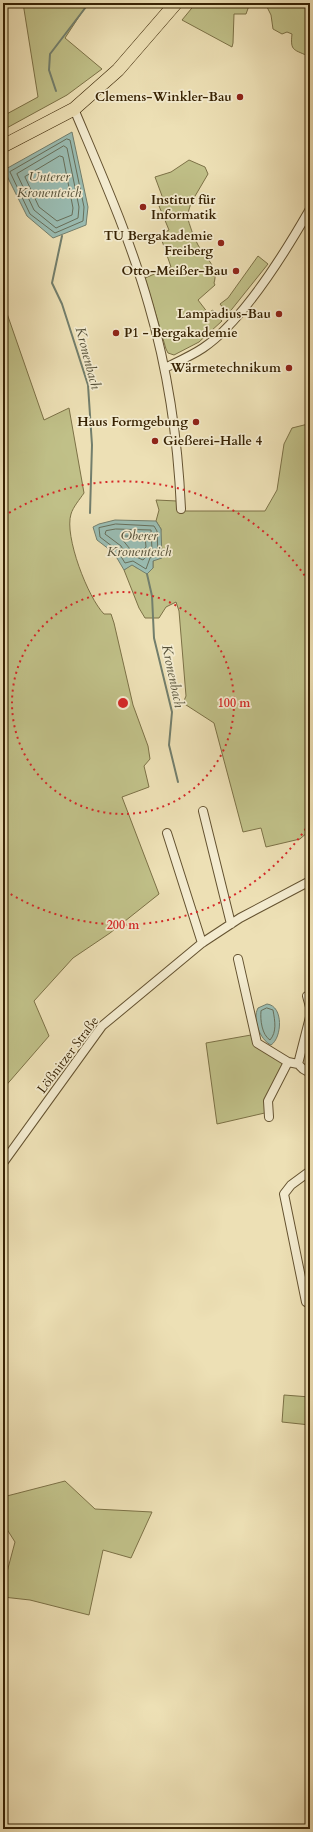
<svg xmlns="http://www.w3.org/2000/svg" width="313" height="1832" viewBox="0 0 313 1832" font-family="Cardo,serif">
  <rect width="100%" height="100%" fill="#ede0b5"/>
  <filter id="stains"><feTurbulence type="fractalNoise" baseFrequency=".005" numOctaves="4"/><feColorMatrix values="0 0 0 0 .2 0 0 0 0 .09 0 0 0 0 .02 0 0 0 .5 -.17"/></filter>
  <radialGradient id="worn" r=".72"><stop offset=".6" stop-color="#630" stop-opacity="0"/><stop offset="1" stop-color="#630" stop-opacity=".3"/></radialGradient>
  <path fill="#c0c088" stroke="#7c7146" d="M23 3H88L65 38 102 69 67 95 3 130V116L38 97Z
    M196 3H250L246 14H234L233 43 232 47 182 20Z
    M265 3H310V57C294 49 290 52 292 34L287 32 282 34 273 29 271 15Z
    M189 160 205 167 208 174 191 203 187 216C190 226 193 236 198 245 206 259 219 267 214 283L215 285 198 300 208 313 213 310 222 321 199 342 174 355 168 353 166 349 145 278 171 267 160 235 169 230 159 206 165 204 155 177 171 172Z
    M258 256 268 264 228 314 220 304 228 298Z
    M3 302 44 420 69 408 84 493C80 499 73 507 71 514 64 536 88 598 104 614H111L114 623 133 705 148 746 150 759 144 766 149 787 122 797 159 894 110 933 73 958 34 1001 49 1036 3 1089Z
    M310 411V830L300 839 266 847 261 828 243 832 214 723 183 703 186 696 179 611 176 602 166 607 159 618H145L139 608 124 570 132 564 137 568H153V561L157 558 161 529 156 521 159 510 156 500 177 501 178 511H265L277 490 284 444 292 428 308 424Z
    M251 1035 257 1043 288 1062 268 1101 269 1112 217 1124 206 1043Z
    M284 1395 310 1397V1425L282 1422Z
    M65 1481 95 1509 152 1512 131 1558 103 1550 89 1615 30 1600 3 1597V1587L15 1542 3 1523V1497Z"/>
  <path fill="#9abcb2" stroke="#727e6c" d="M72 132 88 207 86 225 53 238 27 216 4 170Z
    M115 520 156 521 161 529 162 558 153 561V568L147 574 132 565 124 570 114 553 97 540 93 527 99 524Z
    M267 1004C284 1006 282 1038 271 1045 260 1040 252 1019 258 1008Z"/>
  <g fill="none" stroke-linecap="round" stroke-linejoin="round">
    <path stroke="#686f5a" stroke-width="1" d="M67 139 70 140 84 207 83 221 55 233 30 214 10 172Z
      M64 146 67 148 79 207 78 218 56 228 34 210 17 174Z
      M60 156 63 157 73 208 72 215 57 221 39 207 25 177Z
      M116 524 154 526 157 531 158 553 150 558 146 569 133 561 125 563 117 550 100 537 99 528Z
      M116 529 151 530 152 550 143 560 134 556H127L121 546 105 534 106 531Z
      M123 536H145L146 547 141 552 130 549 121 538Z
      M267 1008 273 1010C275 1021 277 1032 270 1040 262 1035 260 1020 261 1011Z"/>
    <path stroke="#727e6c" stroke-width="2" d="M56 91 49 70 50 54 89 3
      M62 236 52 283 62 304 88 385 92 445 90 513
      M147 574 152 596 154 638 172 712 169 745 178 782"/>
    <g stroke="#645230" stroke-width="10">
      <path id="minor" d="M74 109C101 173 130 238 149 306 168 371 178 441 181 509
        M165 368C177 362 191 356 203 348 243 321 286 251 310 209
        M203 811 231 924
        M167 833 202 943
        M238 959 257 1043 288 1062 298 1064 303 1069 310 1073
        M307 996 310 1007
        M298 1064 310 1017
        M269 1117 268 1101 288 1062
        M3 1163 102 1026 202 943 240 918 310 881
        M310 1171 291 1185 284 1194 306 1302 310 1304"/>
    </g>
    <g stroke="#372203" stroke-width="14">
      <path id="primary" d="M3 146 74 109 118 70 176 3"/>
    </g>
    <use href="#minor" stroke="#f3ebcf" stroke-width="8"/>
    <use href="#primary" stroke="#ede0b5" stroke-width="13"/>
  </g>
  <g fill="none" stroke="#d62828" stroke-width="2" stroke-dasharray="2 4">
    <circle cx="123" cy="703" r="111"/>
    <path d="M309 824A222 222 0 0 1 4 890M4 516A222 222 0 0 1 309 582"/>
  </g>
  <g fill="#8f2418" stroke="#f3ebcf" stroke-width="1.5">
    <circle cx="240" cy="97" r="4"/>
    <circle cx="143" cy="207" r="4"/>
    <circle cx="221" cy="243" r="4"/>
    <circle cx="236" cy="271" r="4"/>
    <circle cx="279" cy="314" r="4"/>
    <circle cx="116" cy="333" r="4"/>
    <circle cx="289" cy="368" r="4"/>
    <circle cx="196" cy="422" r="4"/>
    <circle cx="155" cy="441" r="4"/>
  </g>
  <g text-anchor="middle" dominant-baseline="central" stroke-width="3.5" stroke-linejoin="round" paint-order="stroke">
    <g font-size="13" font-weight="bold" fill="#372203" stroke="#f3ebcf" text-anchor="end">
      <text x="232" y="97">Clemens-Winkler-Bau</text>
      <text x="151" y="200" text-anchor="start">Institut für<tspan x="151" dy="15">Informatik</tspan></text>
      <text x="213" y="236">TU Bergakademie<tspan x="213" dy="15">Freiberg</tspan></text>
      <text x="228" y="271">Otto-Meißer-Bau</text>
      <text x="271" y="314">Lampadius-Bau</text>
      <text x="124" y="333" text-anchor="start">P1 - Bergakademie</text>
      <text x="281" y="368">Wärmetechnikum</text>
      <text x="188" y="422">Haus Formgebung</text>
      <text x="163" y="441" text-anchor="start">Gießerei-Halle 4</text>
    </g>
    <g font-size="13" fill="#372203" stroke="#f3ebcf">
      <text transform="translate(68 1055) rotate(-53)">Lößnitzer Straße</text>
    </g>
    <g font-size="14" font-style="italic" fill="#555038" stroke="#f3ebcf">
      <text x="49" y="176">Unterer<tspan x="49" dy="16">Kronenteich</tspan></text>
      <text transform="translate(88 358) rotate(75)">Kronenbach</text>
      <text x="139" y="535">Oberer<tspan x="139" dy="16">Kronenteich</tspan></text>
      <text transform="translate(173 676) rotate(78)">Kronenbach</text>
    </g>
  </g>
  <circle cx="123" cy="703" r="6" fill="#d62828" stroke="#f3ebcf" stroke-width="2"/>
  <g font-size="12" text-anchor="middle" font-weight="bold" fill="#d62828" stroke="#f3ebcf" stroke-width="3.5" stroke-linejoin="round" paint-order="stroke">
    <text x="234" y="707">100 m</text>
    <text x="123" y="929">200 m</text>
  </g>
  <rect width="313" height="1832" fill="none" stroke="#ede0b5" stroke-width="16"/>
  <rect x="4" y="4" width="305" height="1824" fill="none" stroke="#372203" stroke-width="2"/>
  <rect x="8" y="8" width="297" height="1816" fill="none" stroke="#372203"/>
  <rect width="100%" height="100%" filter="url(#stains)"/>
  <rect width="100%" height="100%" fill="url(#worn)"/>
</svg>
